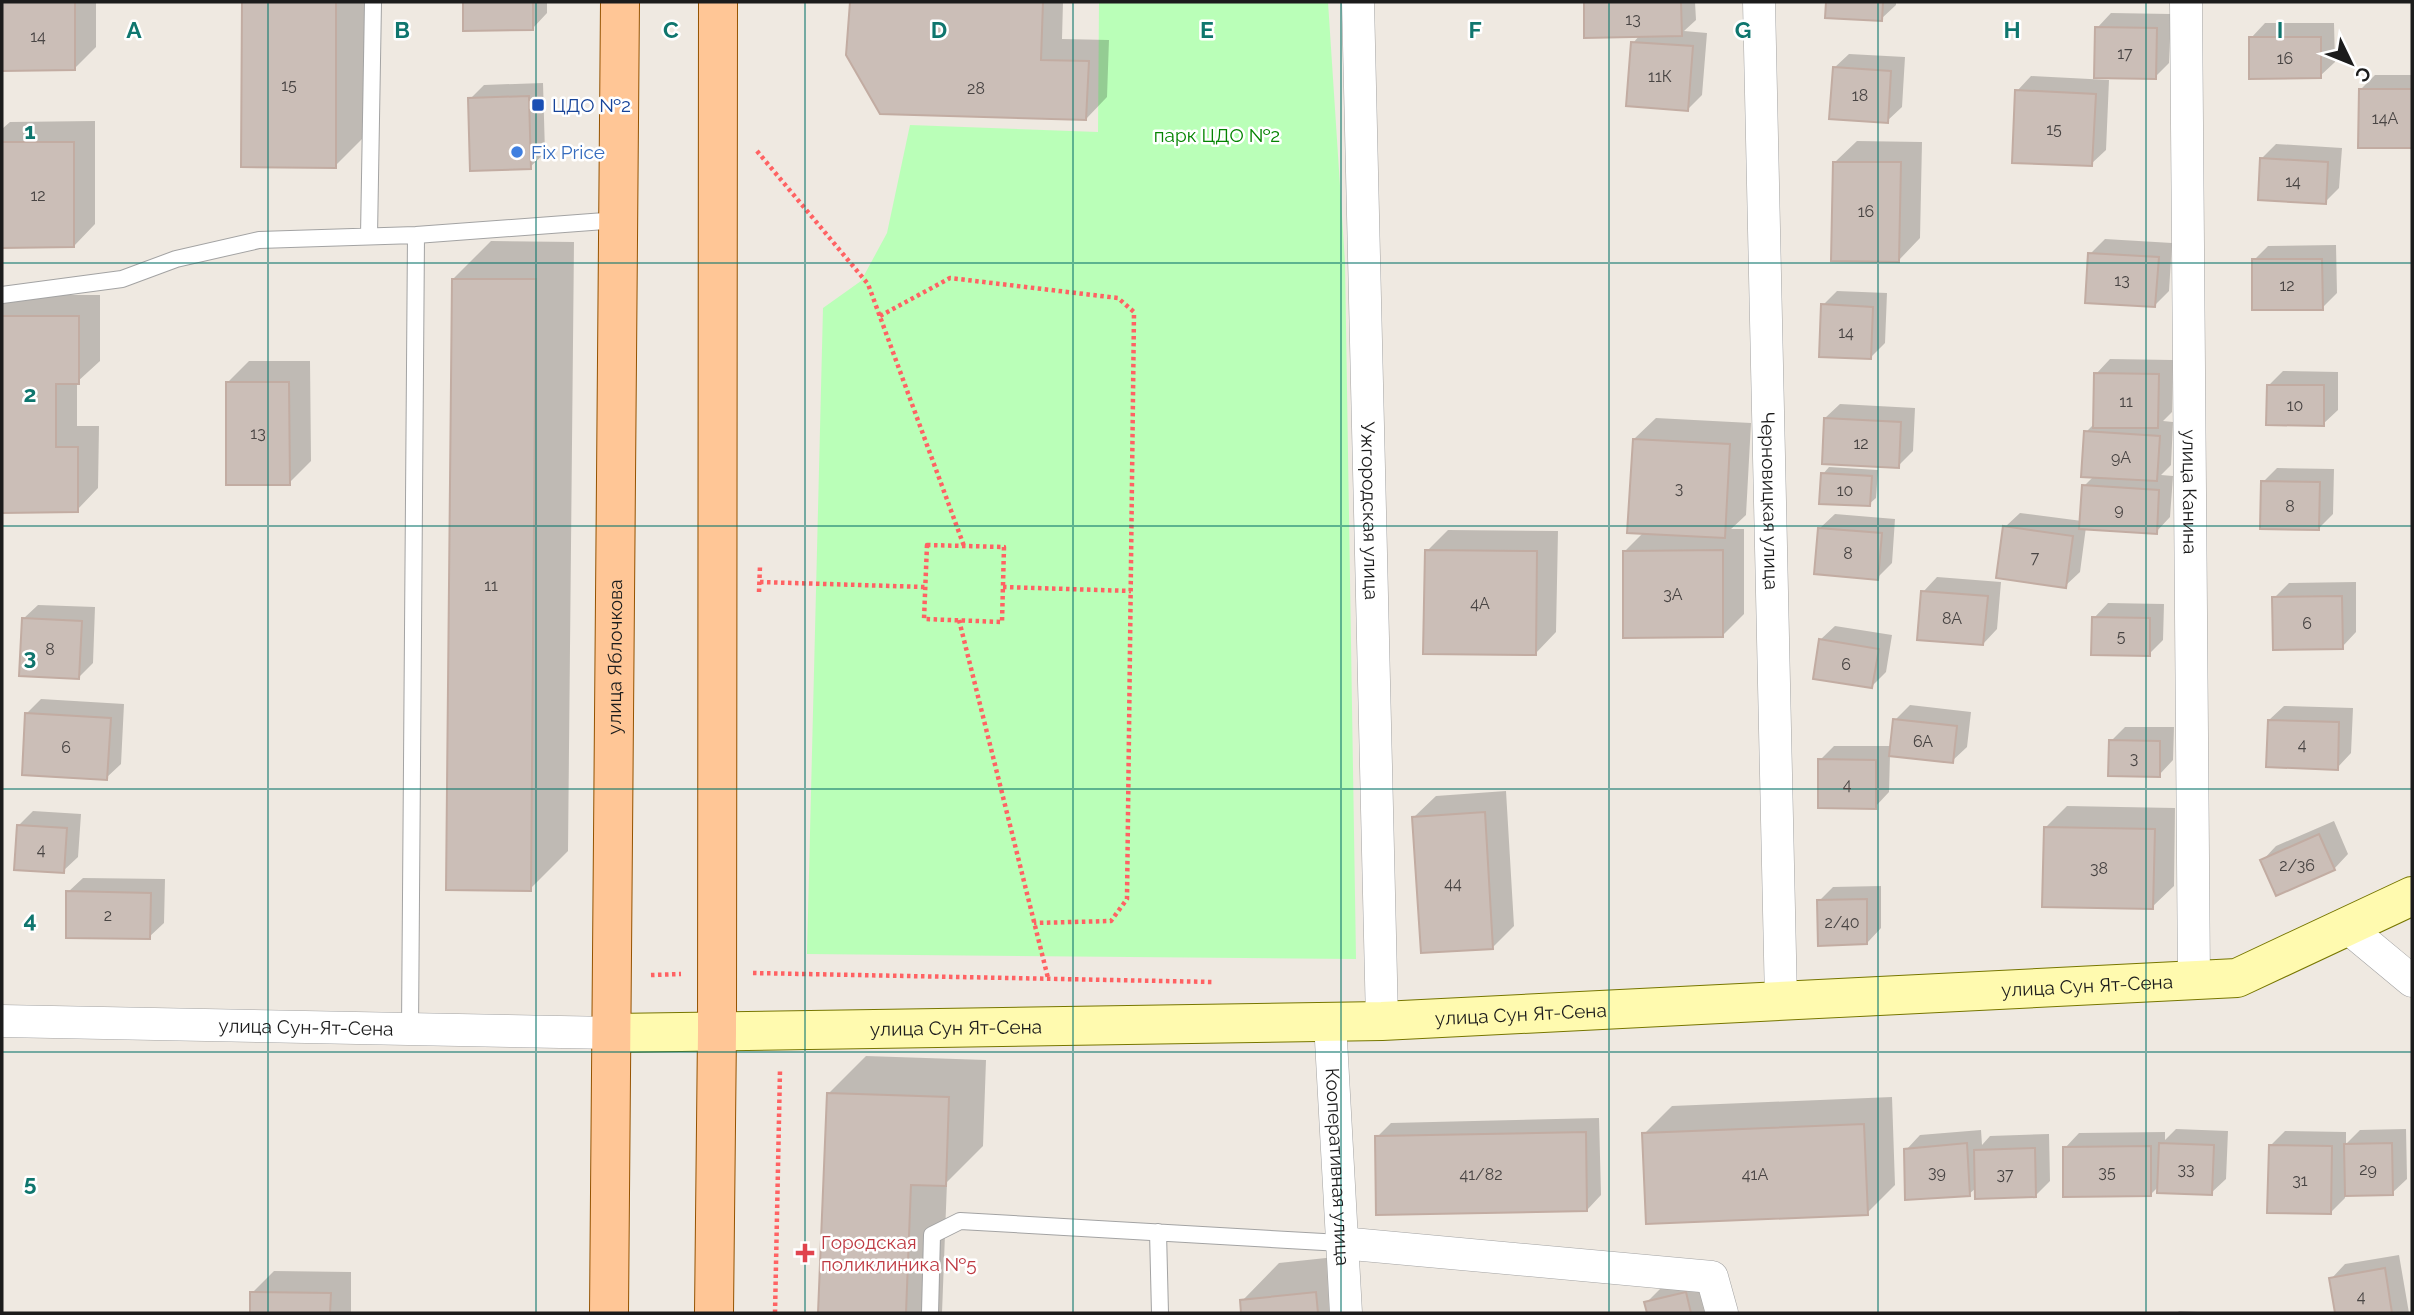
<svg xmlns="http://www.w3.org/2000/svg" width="2414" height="1315" viewBox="0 0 2414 1315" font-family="Raleway,sans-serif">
  <rect width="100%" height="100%" fill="#efe9e1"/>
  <path fill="#baffb8" d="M1099 2H1328L1345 262 1356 959 807 954 823 308 861 281 887 233 910 125 1098 132Z"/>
  <path fill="#0003" d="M2 2H96V47L75 68 2 69Z
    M244 2H374L373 128 335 166H243Z
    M464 2H547V13L533 28 465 29Z
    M852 2H1063L1062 39 1109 40 1107 97 1086 119 848 54Z
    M1585 2H1695L1696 20 1684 31 1707 33 1702 95 1688 109 1633 43 1640 35 1586 36Z
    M1828 2H1896V5L1881 19 1827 16Z
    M2111 13 2171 14 2169 63 2155 77 2097 28Z
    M2265 23H2334L2335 62 2320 76 2251 38Z
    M1849 54 1905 57 1902 107 1887 121 1834 68Z
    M2375 75H2412V146H2360L2361 89Z
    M2031 76 2109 80 2106 150 2091 164 2017 91Z
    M543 83 545 153 530 167 470 99 484 85Z
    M95 121V224L74 246H2V129L10 122Z
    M1857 141 1922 142 1920 238 1899 260 1835 162Z
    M2276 144 2342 148 2339 188 2325 202 2262 158Z
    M2105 239 2172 243 2169 291 2155 305 2090 254Z
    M491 241 574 242 568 851 530 889 453 279Z
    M2336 245 2337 293 2322 308 2254 260 2268 246Z
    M1837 291 1887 293 1885 343 1870 358 1823 305Z
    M10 295H100V361L77 382V426H99L98 488 77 510 2 511V304Z
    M2110 359 2173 360 2172 412 2163 421 2173 422 2171 465 2161 475 2173 476 2170 517 2156 532 2086 527 2080 572 2065 586 2005 527 2020 513 2082 521 2084 486 2094 476 2086 432 2095 423 2096 374Z
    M249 361H310L311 461 289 483 227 383Z
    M2283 371 2338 372V410L2323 424 2268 386Z
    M1840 404 1915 408 1913 451 1898 466 1825 418Z
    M1656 418 1751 423 1746 515 1731 529H1744V614L1723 635 1624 552 1644 532 1634 439Z
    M1829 467 1878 470 1876 498 1869 504 1823 474Z
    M2277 468 2334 469 2333 514 2319 528 2263 482Z
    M1835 514 1895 519 1892 563 1877 578 1820 528Z
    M1448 530 1558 531 1556 632 1535 654 1427 551Z
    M1937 577 2001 582 1997 629 1983 644 1923 592Z
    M2356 582V632L2342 647 2274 598 2289 583Z
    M2108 603 2164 604 2163 640 2149 654 2094 618Z
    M38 605 95 607 93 663 79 677 23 619Z
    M1835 626 1892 635 1886 672 1872 686 1820 640Z
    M41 699 124 704 121 764 106 778 26 714Z
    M1910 705 1971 712 1967 747 1952 761 1890 754 1889 792 1875 807 1820 760 1834 746H1892L1895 720Z
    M2284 706 2353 708 2351 753 2337 768 2269 720Z
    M2125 727H2174L2173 760 2159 775 2111 741Z
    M1506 791 1514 926 1493 947 1414 817 1436 796Z
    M2067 806 2175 808 2174 886 2152 907 2046 827Z
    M33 811 81 814 78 857 63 871 19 825Z
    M2334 821 2348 854 2334 869 2262 861 2276 846Z
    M83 878 165 879 164 923 149 937 68 892Z
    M1881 886V928L1867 943 1819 901 1833 887Z
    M866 1056 986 1060 983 1146 947 1182 942 1313H820L828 1094Z
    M1892 1097 1895 1185 1867 1213 1644 1134 1672 1106Z
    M1599 1118 1601 1195 1587 1210 1377 1137 1391 1123Z
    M2176 1129 2228 1131 2226 1179 2211 1193 2159 1186 2150 1195 2065 1148 2079 1133 2165 1132V1140Z
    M2406 1129 2407 1179 2392 1193 2345 1195V1198L2331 1212 2270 1146 2285 1131 2346 1132V1144L2360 1130Z
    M1981 1130 1982 1145 1990 1136 2049 1134 2050 1181 2035 1196 1976 1188 1969 1194 1906 1150 1920 1135Z
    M1354 1255 1360 1313H1243L1242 1301 1279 1263Z
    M2399 1255 2409 1313H2336L2331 1279 2345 1264Z
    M274 1271 351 1272V1313H252V1293Z
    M1701 1279 1709 1313H1649L1646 1303 1661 1288Z
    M2179 1311 2217 1313H2177Z"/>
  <path fill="#cbbeb7" stroke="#c2aca2" stroke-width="2" d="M2 2H75V70L2 71Z
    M242 2H336V168L241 167Z
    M463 2H533V30L463 31Z
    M850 2H1043L1041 60 1089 61 1086 120 880 114 846 55Z
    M1584 2H1681L1682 36 1584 38Z
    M1826 2H1883L1882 21 1825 18Z
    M2095 27 2157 28 2156 79 2094 78Z
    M2249 37H2321V78L2249 79Z
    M1631 42 1693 46 1688 111 1626 106Z
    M1833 67 1891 71 1888 123 1829 119Z
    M2359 89H2412V148H2358Z
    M2015 90 2096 94 2092 166 2012 163Z
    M529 96 531 169 470 171 468 98Z
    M2 142H74V247L2 248Z
    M2260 158 2328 162 2326 204 2258 200Z
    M1833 162H1901L1899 262 1831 261Z
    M2088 253 2159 257 2155 307 2085 303Z
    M2252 259H2322L2323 310H2252Z
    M452 279H536L531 891 446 890Z
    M1821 304 1873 307 1871 359 1819 357Z
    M2 316H79V384H56V447H78V512L2 513Z
    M2094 373 2159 374 2158 428H2093Z
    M226 382H289L290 485H226Z
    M2267 385H2324V426L2266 425Z
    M1824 418 1901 422 1899 468 1822 464Z
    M2084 431 2160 436 2157 481 2081 477Z
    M1633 439 1730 444 1725 538 1627 533Z
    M1821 473 1872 476 1870 506 1819 504Z
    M2261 481 2320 482 2319 530 2260 529Z
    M2082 485 2159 490 2157 534 2079 529Z
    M2003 526 2073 536 2066 588 1996 578Z
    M1818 528 1882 533 1878 580 1814 574Z
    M1425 550 1537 551 1536 655 1423 654Z
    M1723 550V637L1623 638V551Z
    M1921 591 1988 596 1983 645 1917 640Z
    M2342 596 2343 649 2273 650 2272 597Z
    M2092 617 2150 618V656L2091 655Z
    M22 618 82 621 79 679 19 676Z
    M1819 639 1879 649 1872 688 1813 679Z
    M25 713 111 718 107 780 22 775Z
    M1893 719 1957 726 1953 763 1889 756Z
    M2268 720 2339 722 2338 770 2266 767Z
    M2109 740 2160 741V777L2108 776Z
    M1818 759 1876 760V809L1818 808Z
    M1485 812 1493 949 1421 953 1412 817Z
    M17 825 67 828 64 873 14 870Z
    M2044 827 2155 829 2153 909 2042 907Z
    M2319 834 2335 870 2276 896 2260 860Z
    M66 891 151 893 150 939 66 938Z
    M1867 899V944L1818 946 1817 900Z
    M827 1093 949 1097 946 1186 911 1185 906 1313H818Z
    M1864 1124 1868 1215 1646 1224 1642 1133Z
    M1586 1132 1587 1211 1376 1215 1375 1136Z
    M1967 1143 1970 1196 1905 1200 1904 1149Z
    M2159 1143 2214 1145 2212 1195 2157 1193Z
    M2392 1143 2393 1195 2345 1196 2344 1144Z
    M2269 1145 2332 1146 2331 1214 2267 1213Z
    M2151 1146V1196L2063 1197V1147Z
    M2035 1148 2036 1197 1975 1199 1974 1150Z
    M2385 1268 2392 1313H2335L2329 1278Z
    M250 1292 331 1293 330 1313H250Z
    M1316 1292 1318 1313H1241L1240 1300Z
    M1686 1292 1691 1313H1647L1644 1302Z"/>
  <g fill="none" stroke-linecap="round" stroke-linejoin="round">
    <g stroke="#a3a3a3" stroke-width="18">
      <path id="lane" d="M369 236 373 2
        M2 295 122 279 176 259 259 240 416 235 618 220
        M410 1029 416 235
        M1158 1232 1160 1313
        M930 1313 932 1235 960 1221 1341 1243"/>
    </g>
    <g stroke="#a3a3a3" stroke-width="33">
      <g id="street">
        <path id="s1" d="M1358 2 1382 1021"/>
        <path id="s2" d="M1759 2 1781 1001"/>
        <path id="s3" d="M2186 2 2194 981"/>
        <path d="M2347 927 2412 981"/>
        <path id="s4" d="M2 1021 613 1033"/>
        <path id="s5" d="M1330 1022 1346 1313"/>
        <path d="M1341 1243 1712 1277 1722 1313"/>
      </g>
    </g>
    <g stroke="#777600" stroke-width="40">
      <g id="secondary">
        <path id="s6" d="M613 1033 1382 1021 2237 978 2412 896"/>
      </g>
    </g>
    <g stroke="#955300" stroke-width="40">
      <g id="primary">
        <path id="s7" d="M609 1313 620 2"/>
        <path d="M714 1313 717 1032 718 2"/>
      </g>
    </g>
    <path stroke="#ff6263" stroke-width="4.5" stroke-dasharray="3.5 3.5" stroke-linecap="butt" d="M757 151 868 284 964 546
      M880 316 950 278 1118 298 1134 312 1127 899 1111 921 1034 923
      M927 545 1004 547 1002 622 924 619Z
      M760 582 925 587
      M1003 587 1131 591
      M759 592 760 566
      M959 620 1048 978
      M753 973 1214 982
      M651 975 681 974
      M775 1313 780 1070"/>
    <use href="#lane" stroke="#fff" stroke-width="16"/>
    <use href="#street" stroke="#fff" stroke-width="32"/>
    <use href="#secondary" stroke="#fffaaf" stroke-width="38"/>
    <use href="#primary" stroke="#ffc696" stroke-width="38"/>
  </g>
  <path fill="none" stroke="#0f766e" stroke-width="2" stroke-opacity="0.55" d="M268 2V1313M536 2V1313M805 2V1313M1073 2V1313M1341 2V1313M1609 2V1313M1878 2V1313M2146 2V1313M2 263H2412M2 526H2412M2 789H2412M2 1052H2412"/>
  <rect fill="#1a4fb4" stroke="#fff" stroke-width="2.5" x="531" y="98" width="14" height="14" rx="3.5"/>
  <circle fill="#3f7fe0" stroke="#fff" stroke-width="2.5" cx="517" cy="152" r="7"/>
  <path fill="#e0444e" stroke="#fff" stroke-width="2.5" d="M801.5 1242.5h7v7h7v7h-7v7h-7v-7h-7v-7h7z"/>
  <g text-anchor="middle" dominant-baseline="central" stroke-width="5" stroke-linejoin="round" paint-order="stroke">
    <g font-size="16" fill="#484443">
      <text x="1633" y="19">13</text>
      <text x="38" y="36">14</text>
      <text x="2125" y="53">17</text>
      <text x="2285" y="58">16</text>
      <text x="1660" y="76">11К</text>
      <text x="289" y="85">15</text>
      <text x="976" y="88">28</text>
      <text x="1860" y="95">18</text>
      <text x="2385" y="118">14А</text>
      <text x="2054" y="129">15</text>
      <text x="2293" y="181">14</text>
      <text x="38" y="195">12</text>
      <text x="1866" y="211">16</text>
      <text x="2122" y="280">13</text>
      <text x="2287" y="285">12</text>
      <text x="1846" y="332">14</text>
      <text x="2126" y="401">11</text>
      <text x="2295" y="405">10</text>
      <text x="258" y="433">13</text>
      <text x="1861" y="443">12</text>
      <text x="2121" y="457">9А</text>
      <text x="1679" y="488">3</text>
      <text x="1845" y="490">10</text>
      <text x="2290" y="506">8</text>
      <text x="2119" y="509">9</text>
      <text x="1848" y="553">8</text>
      <text x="2035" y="557">7</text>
      <text x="491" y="585">11</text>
      <text x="1673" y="594">3А</text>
      <text x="1480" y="603">4А</text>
      <text x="1952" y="618">8А</text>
      <text x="2307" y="623">6</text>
      <text x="2121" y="636">5</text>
      <text x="50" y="649">8</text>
      <text x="1846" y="664">6</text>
      <text x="1923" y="741">6А</text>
      <text x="2302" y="744">4</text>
      <text x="66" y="747">6</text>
      <text x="2134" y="758">3</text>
      <text x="1847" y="784">4</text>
      <text x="41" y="849">4</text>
      <text x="2297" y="865">2/36</text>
      <text x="2099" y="868">38</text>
      <text x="1453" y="883">44</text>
      <text x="108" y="915">2</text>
      <text x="1842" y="922">2/40</text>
      <text x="2186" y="1169">33</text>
      <text x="2368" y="1169">29</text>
      <text x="1937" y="1172">39</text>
      <text x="2107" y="1172">35</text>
      <text x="1481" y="1174">41/82</text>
      <text x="1755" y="1174">41А</text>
      <text x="2005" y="1174">37</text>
      <text x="2300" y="1180">31</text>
      <text x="2361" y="1296">4</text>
    </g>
    <g font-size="19" fill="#164399" stroke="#fff" text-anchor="start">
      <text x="552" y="105">ЦДО №2</text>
    </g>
    <g font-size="19" fill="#048401" stroke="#fff">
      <text x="1217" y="135">парк ЦДО №2</text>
    </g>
    <g font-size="19" fill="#366cbe" stroke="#fff" text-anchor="start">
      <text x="531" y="152">Fix Price</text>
    </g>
    <g font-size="19" fill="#1c1c1c" stroke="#fff">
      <text stroke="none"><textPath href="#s3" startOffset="490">улица Канина</textPath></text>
      <text stroke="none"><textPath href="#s2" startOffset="499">Черновицкая улица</textPath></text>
      <text stroke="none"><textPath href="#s1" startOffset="509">Ужгородская улица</textPath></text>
      <text stroke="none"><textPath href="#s7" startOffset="656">улица Яблочкова</textPath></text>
      <text stroke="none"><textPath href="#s6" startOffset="1475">улица Сун Ят-Сена</textPath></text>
      <text stroke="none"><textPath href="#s6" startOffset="908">улица Сун Ят-Сена</textPath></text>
      <text stroke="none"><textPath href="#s4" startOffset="304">улица Сун-Ят-Сена</textPath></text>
      <text stroke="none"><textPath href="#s6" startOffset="343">улица Сун Ят-Сена</textPath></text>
      <text stroke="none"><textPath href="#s5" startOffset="145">Кооперативная улица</textPath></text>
    </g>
    <g font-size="19" fill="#be3a42" stroke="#fff" text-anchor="start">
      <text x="821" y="1242">Городская<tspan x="821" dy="22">поликлиника №5</tspan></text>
    </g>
  </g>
  <g font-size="23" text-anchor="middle" font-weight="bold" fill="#0f766e" stroke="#fff" stroke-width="5" stroke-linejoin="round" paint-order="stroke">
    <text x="134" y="38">A</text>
    <text x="402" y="38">B</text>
    <text x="671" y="38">C</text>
    <text x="939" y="38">D</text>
    <text x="1207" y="38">E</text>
    <text x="1475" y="38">F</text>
    <text x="1743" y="38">G</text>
    <text x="2012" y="38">H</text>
    <text x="2280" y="38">I</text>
    <text x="30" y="139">1</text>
    <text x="30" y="402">2</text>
    <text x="30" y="665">3</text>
    <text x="30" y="928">4</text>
    <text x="30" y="1191">5</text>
  </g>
  <rect width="2414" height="1315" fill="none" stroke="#1c1c1c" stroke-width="7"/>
  <g transform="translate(2351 63) rotate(133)" stroke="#ffffff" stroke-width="5" paint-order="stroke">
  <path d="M0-5L12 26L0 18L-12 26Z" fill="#1c1c1c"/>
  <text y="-10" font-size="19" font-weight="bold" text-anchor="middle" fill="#1c1c1c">С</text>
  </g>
</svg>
